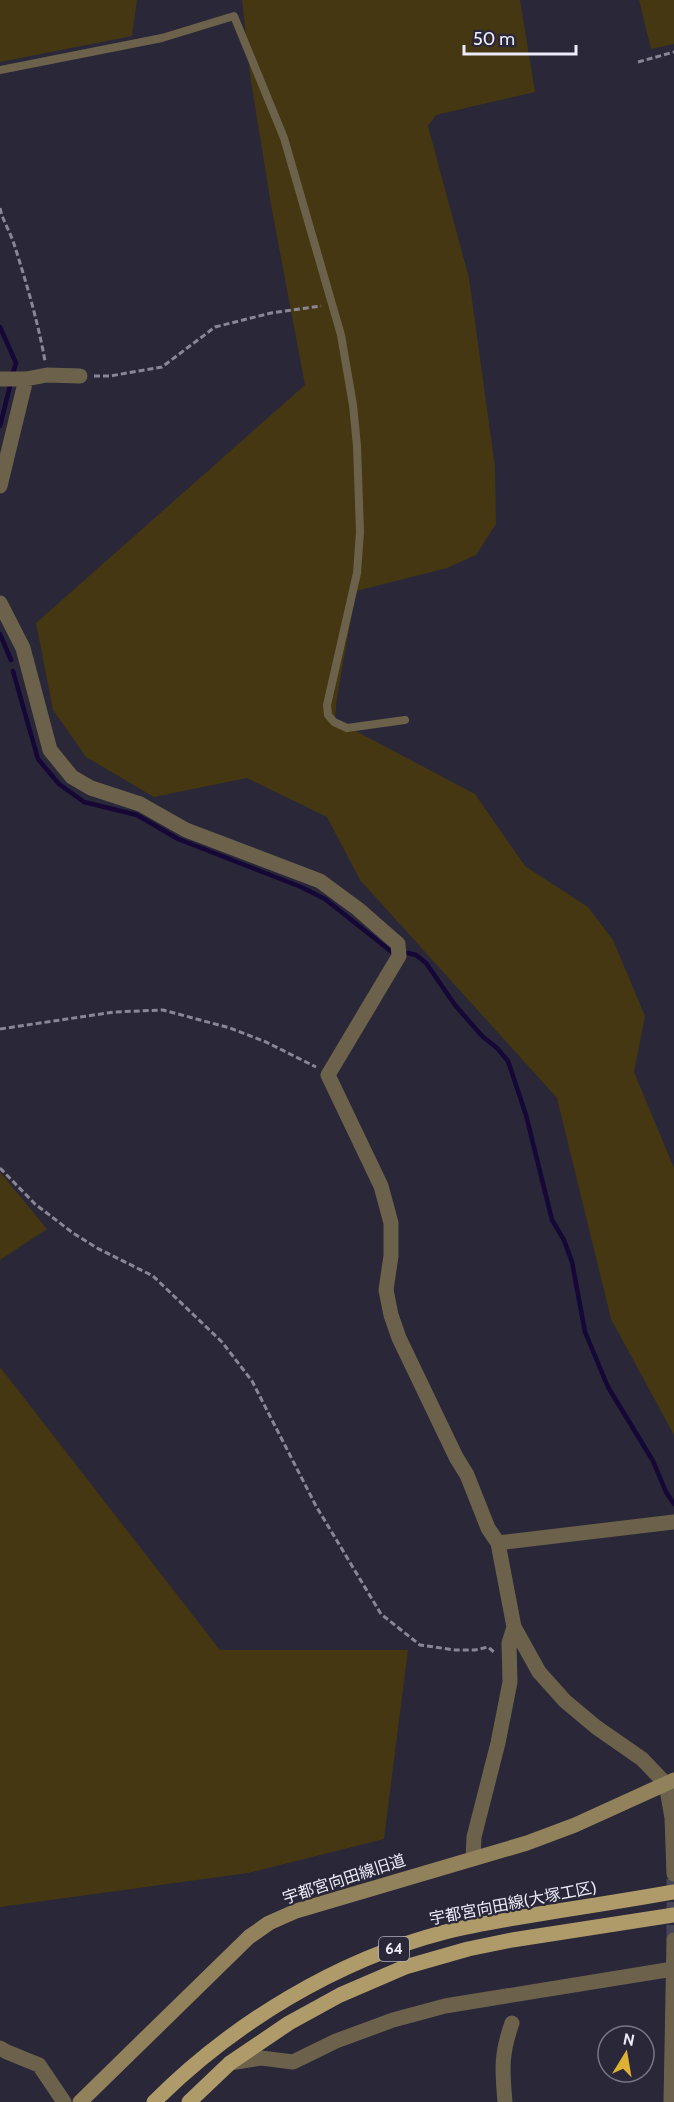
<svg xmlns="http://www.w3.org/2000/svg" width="674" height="2102" viewBox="0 0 674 2102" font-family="Cabin,'Noto Sans JP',sans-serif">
  <rect width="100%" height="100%" fill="#292738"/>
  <path fill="#443712" d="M0 0H137L132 36 0 62Z
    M242 0H520L535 92 436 115 428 126 469 278 495 467 496 524 476 555 447 568 356 591 337 697 335 720 475 794 525 866 588 907 613 940 645 1016 634 1072 674 1168V1435L611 1319 557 1098 360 880 327 817 247 778 154 797 86 757 53 710 36 623 305 385 271 205 250 75Z
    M639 0H674V44L651 49Z
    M0 1172 47 1229 0 1260Z
    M0 1367 220 1650H408L384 1839 248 1873 0 1907Z"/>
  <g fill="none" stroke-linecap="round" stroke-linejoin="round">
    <path stroke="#150736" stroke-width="4.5" d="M0 327 16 363 13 373
      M0 426 10 386
      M0 634 11 660
      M13 671 38 759 59 784 84 802 137 815 178 839 301 887 325 899 393 953
      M408 953 416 955 426 963 455 1005 482 1036 497 1048 508 1061 526 1115 552 1220 564 1240 572 1262 585 1332 608 1387 653 1461 666 1492 674 1504"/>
    <path stroke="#464555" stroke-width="15" stroke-dasharray="15 8" stroke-linecap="butt" d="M674 1940V1877"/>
    <path stroke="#898796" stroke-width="3" stroke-dasharray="6 3" stroke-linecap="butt" d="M638 62 674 52
      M0 208C3 222 11 233 15 247 27 285 38 322 45 361
      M94 376H110L162 367 215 327 271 313 321 306
      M0 1029 114 1012 163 1010 230 1028 266 1042 316 1067
      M0 1168 35 1204 73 1233 97 1248 153 1276 222 1342 252 1381 316 1506 381 1614 420 1645 455 1650H475L488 1647 494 1652"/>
    <path stroke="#6c624b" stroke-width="8" d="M0 70 162 38 234 16 284 138 341 335 353 405 357 446 360 532 357 573 327 705 328 715 334 722 347 728 405 720"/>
    <path stroke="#6c624b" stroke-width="15" d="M0 379H26L47 375 80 376
      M0 486 26 379
      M0 603 23 648 50 750 72 777 91 788 140 804 186 830 320 881 358 909 398 944 399 956 328 1075 381 1186 391 1223V1256L386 1290 391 1315 399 1338 456 1457 467 1475 488 1528 498 1543 514 1627 539 1672 565 1701 596 1727 642 1759 666 1784 672 1818 674 1874
      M498 1543 674 1522
      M473 1858 474 1837 498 1743 510 1682 509 1643 514 1627
      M0 2048 7 2052 39 2065 64 2102
      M230 2063 261 2058 293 2062 336 2041 393 2020 445 2006 673 1969
      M505 2102C502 2069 501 2054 512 2023
      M671 2102 674 1940"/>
    <path stroke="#92825c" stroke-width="15" d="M80 2102 249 1937 269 1923 296 1911 527 1843 575 1825 674 1780"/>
    <path stroke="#af9b69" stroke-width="15" d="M154 2102C233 2023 337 1960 445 1932 476 1924 508 1919 539 1914 584 1907 629 1900 674 1892
      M189 2102 230 2063 289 2023 340 1995 405 1967 468 1949 512 1940 674 1915"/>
  </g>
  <g text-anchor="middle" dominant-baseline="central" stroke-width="4.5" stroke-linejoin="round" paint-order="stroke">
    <rect fill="#292738" stroke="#b2b1be" stroke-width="1.5" x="379" y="1937" width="30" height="24" rx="4.5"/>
    <g font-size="15" font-weight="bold" fill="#edecf8">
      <text x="394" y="1949">64</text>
    </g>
    <g font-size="16" fill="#edecf8" stroke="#292738">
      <text transform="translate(344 1879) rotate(-18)">宇都宮向田線旧道</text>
      <text transform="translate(513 1903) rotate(-11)">宇都宮向田線(大塚工区)</text>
    </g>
  </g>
  <g transform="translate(626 2054) rotate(11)"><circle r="28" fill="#292738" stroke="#777685" stroke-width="1.5"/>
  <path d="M0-4.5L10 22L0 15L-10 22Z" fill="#ddb133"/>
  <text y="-9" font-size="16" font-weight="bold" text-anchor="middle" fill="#edecf8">N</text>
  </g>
  <path d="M464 45v9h112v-9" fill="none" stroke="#edecf8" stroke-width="3"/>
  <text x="473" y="45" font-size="18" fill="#edecf8" stroke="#292738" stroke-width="4.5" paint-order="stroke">50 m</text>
</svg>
